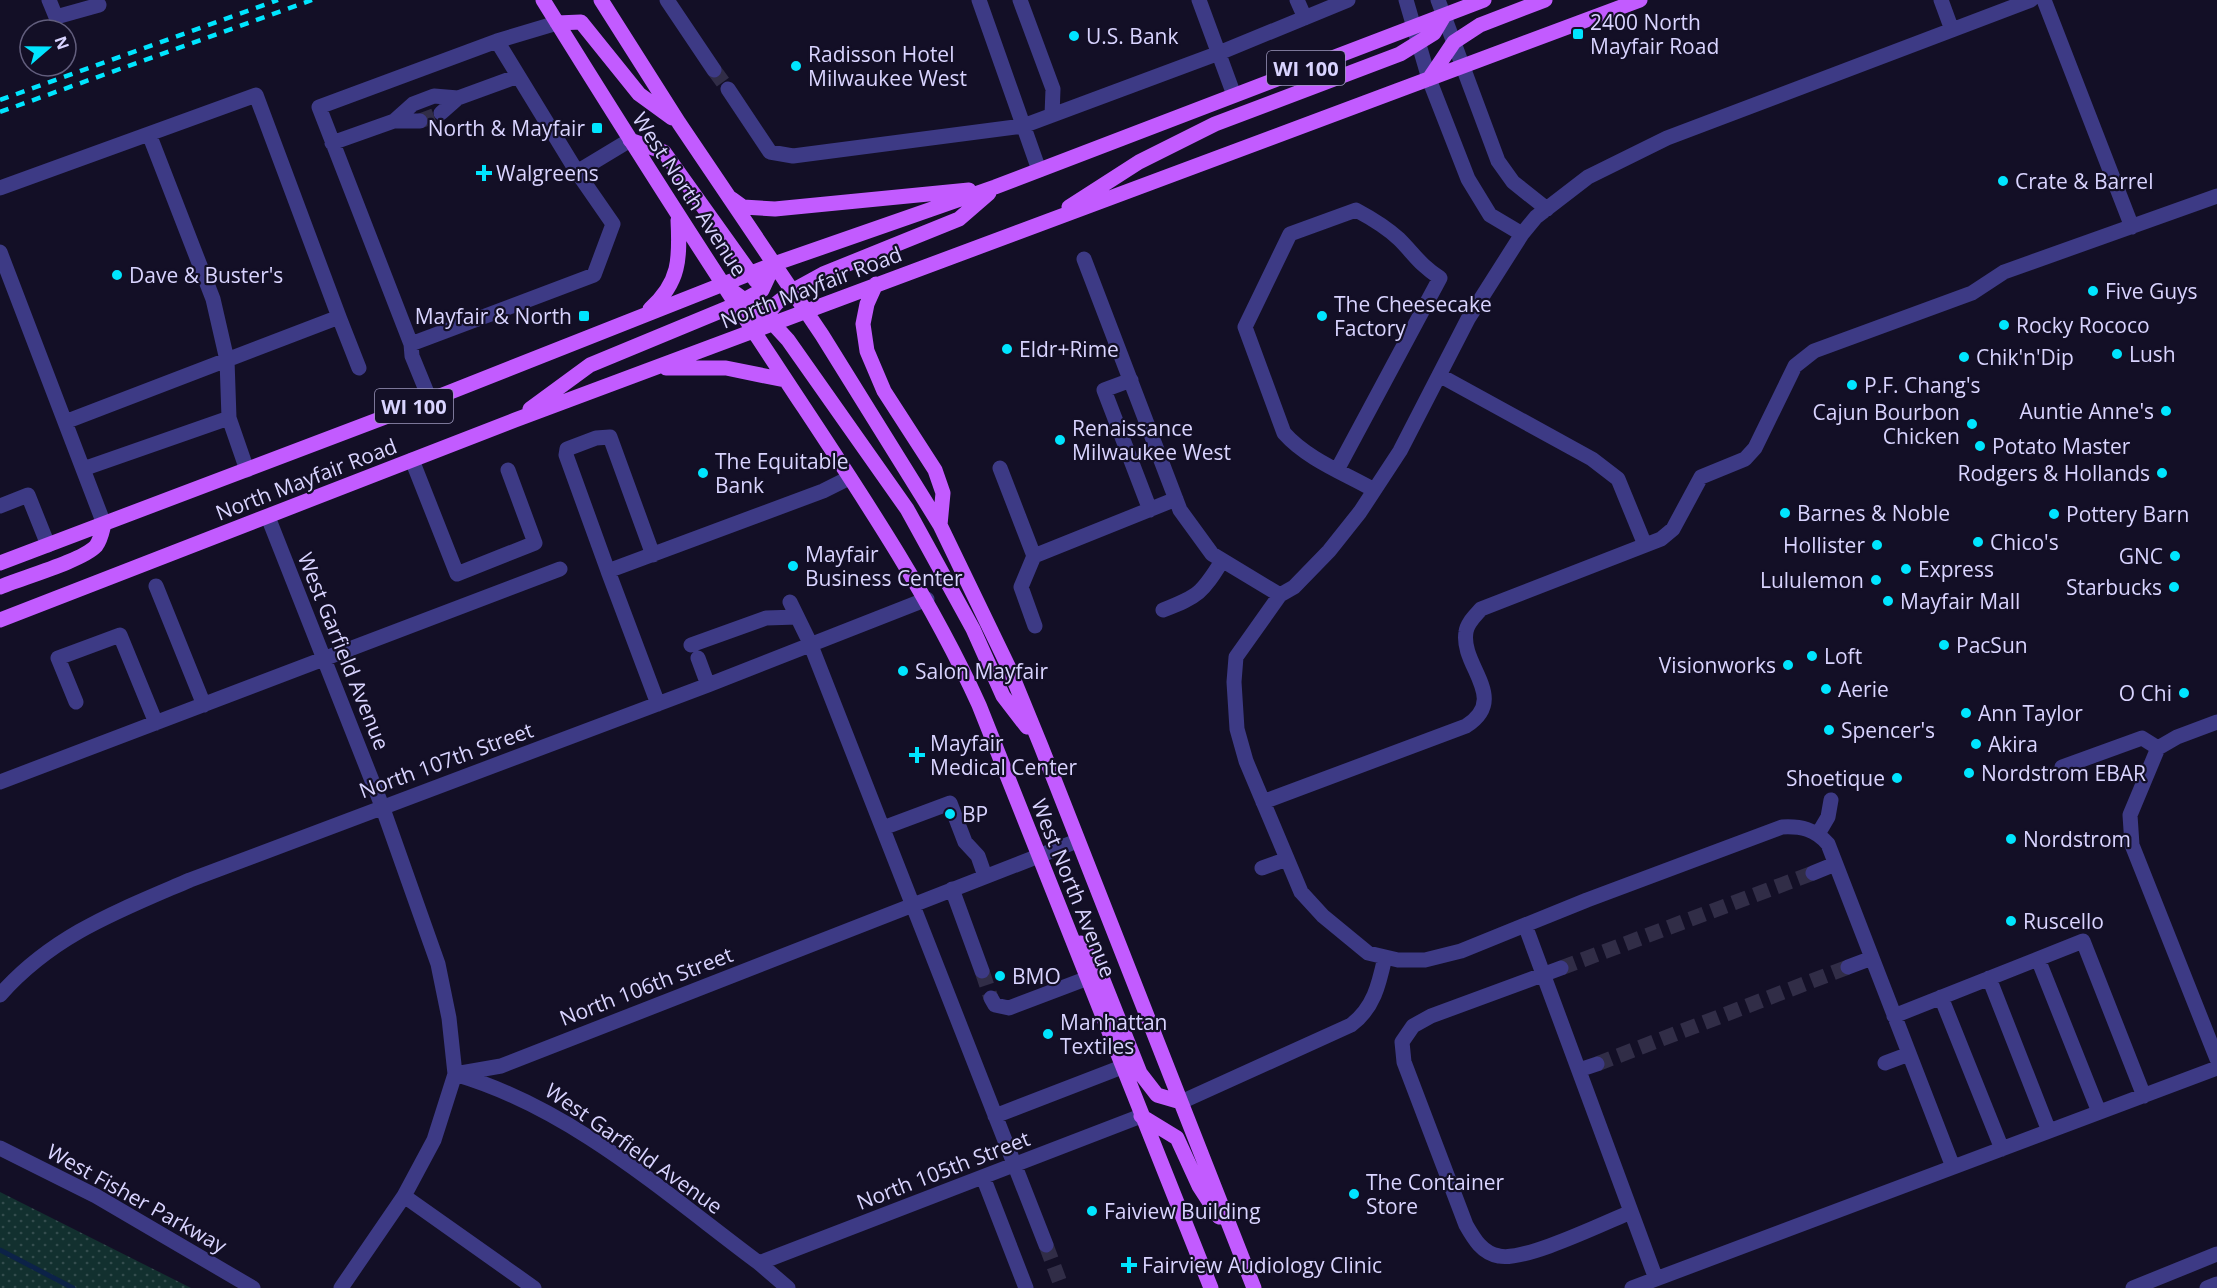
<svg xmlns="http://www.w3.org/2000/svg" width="2217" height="1288" viewBox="0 0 2217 1288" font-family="'Open Sans',sans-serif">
  <defs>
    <pattern id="park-dots" width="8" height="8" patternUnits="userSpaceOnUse" patternTransform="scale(1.5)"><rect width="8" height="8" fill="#12302f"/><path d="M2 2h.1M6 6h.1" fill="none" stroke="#344d4e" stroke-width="1.8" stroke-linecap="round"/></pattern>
  </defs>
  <rect width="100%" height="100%" fill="#130f26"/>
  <path fill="url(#park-dots)" d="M0 1192 191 1288H0Z"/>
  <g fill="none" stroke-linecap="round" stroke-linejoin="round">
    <path stroke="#0c2248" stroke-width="5" d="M0 1250 73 1288"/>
    <path stroke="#312d47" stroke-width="15" stroke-dasharray="15 8" stroke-linecap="butt" d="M714 70 728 89
      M420 121 441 113
      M1561 968 1813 873
      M982 971 991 998
      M1597 1064 1848 967
      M1046 1245 1062 1288"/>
    <path stroke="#3d3a85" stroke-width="15" d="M49 0 56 17 99 5
      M667 0 714 70
      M979 0 1039 170
      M1020 0 1053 89 1052 115
      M1199 0 1234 95
      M1297 0 1305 18
      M1406 0 1429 79 1468 179 1490 215 1522 234
      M1438 0 1498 161 1513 182 1547 209
      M1941 0 1952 30
      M2044 0 2132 227
      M557 23 497 41 577 172 630 140
      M728 89 770 152 793 156 1023 126 1219 53 1348 0
      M441 113 458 98
      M394 121H420
      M149 134 213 299 227 360 229 418 247 470
      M332 143 394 121 413 104 434 96 458 98 518 76
      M0 188 256 95 339 317 65 422
      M0 252 104 524
      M1084 259 1180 510 1212 554 1280 595
      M339 317 359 368
      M411 344 319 107 497 41
      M1439 375 1592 459 1618 479 1645 545
      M1131 380 1104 390 1150 510
      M430 400 412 356 411 344 594 275 613 224 577 172
      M412 460 457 574 535 543 508 470
      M1000 468 1034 556 1021 587 1035 626
      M83 469 229 418
      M1337 470 1440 278C1419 264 1415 255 1399 239 1386 227 1371 218 1356 210L1290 234 1245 327 1284 433C1307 459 1344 473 1374 490
      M0 506 28 495 48 545
      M268 517 382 806 438 964 449 1018 455 1074 434 1140 404 1196 341 1288
      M653 555 610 437 596 438 567 449 566 455 608 571 823 491 849 478
      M1034 556 1176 499
      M608 571 658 704
      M156 586 204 705
      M790 602 810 643 1046 1245
      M1163 610C1199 596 1202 593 1222 561
      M691 645 766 618 797 617
      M698 658 708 685
      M76 702 58 658 120 635 156 723
      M2217 722 2177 737 2158 748 2130 815 2132 845 2217 1059
      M2062 767 2142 738 2158 748
      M0 782 560 569
      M1263 802 1466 726C1510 698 1460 666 1466 632 1467 623 1475 616 1481 609L1661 539 1673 529 1701 477 1745 459 1755 448 1795 366 1814 351 1972 293 2004 272 2217 196
      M883 828 950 803 965 842 978 856 985 876
      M1818 834 1828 817 1831 800
      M1262 868 1287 859
      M1813 873 1835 864
      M952 889 982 971
      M1525 925 1656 1279
      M2038 959 2099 1112
      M1848 967 1872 958
      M1561 968 1431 1016 1413 1026 1402 1042 1404 1062 1466 1225C1474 1239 1482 1253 1499 1256 1524 1262 1604 1223 1631 1212
      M1989 978 2049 1131
      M0 995C53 935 118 911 190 880L708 685 927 599
      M1941 997 2002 1149
      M991 998 995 1005 1009 1008 1088 978
      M1894 1016 2083 941 2144 1096
      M1885 1063 1909 1054
      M1579 1070 1597 1064
      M455 1074 501 1066 1077 841
      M458 1075C572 1109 665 1193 759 1263L788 1288
      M1181 1102 1351 1025C1374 1008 1379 984 1385 957
      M995 1116 1122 1067
      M0 1148 96 1196 253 1288
      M1953 1167 1828 844C1815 829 1801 826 1782 827L1587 900 1461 951 1425 960H1398L1368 953 1323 916 1301 892 1246 761 1237 729 1234 682 1236 657 1280 595 1294 587 1329 551 1360 512 1400 451 1468 319 1522 234 1536 217 1588 177 1667 138 2031 0
      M983 1177 1026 1288
      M404 1196 534 1288
      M759 1263 1141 1116
      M1632 1288 2217 1068
      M2133 1288 2217 1254
      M2207 1288 2217 1284"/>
    <path stroke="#c25bff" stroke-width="15" d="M543 0C618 121 694 241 772 359 846 472 923 582 979 705L1211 1288
      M601 0 679 123 822 335 940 525 1009 668 1041 746 1254 1288
      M557 23 581 22 639 94 672 118
      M1429 79 1454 42 1480 25 1545 0
      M630 140 664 152 756 281
      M732 199 743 207 775 209 969 190
      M1069 207 1139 162 1215 124 1400 54 1434 33 1444 16
      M876 284 867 304 863 324 867 351 884 391 935 470 943 493 940 525
      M727 287 766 316 788 340 907 509 973 629 1003 696 1027 727
      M650 309C680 282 680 259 678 220
      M760 323 777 303 792 291 823 274 959 219 989 193
      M666 368H726L785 380
      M530 409 590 365 735 305 762 290 774 264
      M0 563 430 400 774 264 995 187 1484 0
      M0 587C21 578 82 561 96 546 101 539 102 532 104 524
      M0 620 515 420 1640 0
      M1081 943 1101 975 1140 1073 1157 1095 1181 1102
      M1141 1116 1177 1138 1199 1186 1219 1217"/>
    <path stroke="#00e5ff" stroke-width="4.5" stroke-dasharray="9 8" stroke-linecap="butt" d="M0 100 278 0
      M0 112 312 0"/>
  </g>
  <g fill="#00e5ff" stroke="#130f26" stroke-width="2">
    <rect x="1572" y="28" width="12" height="12" rx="3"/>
    <circle cx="1074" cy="36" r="6"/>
    <circle cx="796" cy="66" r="6"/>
    <rect x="591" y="122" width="12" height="12" rx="3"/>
    <path d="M481 164h6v6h6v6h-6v6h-6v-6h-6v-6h6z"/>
    <circle cx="2003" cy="181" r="6"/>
    <circle cx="117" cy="275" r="6"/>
    <circle cx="2093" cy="291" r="6"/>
    <rect x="578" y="310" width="12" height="12" rx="3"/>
    <circle cx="1322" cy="316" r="6"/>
    <circle cx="2004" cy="325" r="6"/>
    <circle cx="1007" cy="349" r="6"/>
    <circle cx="2117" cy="354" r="6"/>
    <circle cx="1964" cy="357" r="6"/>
    <circle cx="1852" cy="385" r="6"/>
    <circle cx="2166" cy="411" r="6"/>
    <circle cx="1972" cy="424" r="6"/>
    <circle cx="1060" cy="440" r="6"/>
    <circle cx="1980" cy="446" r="6"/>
    <circle cx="703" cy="473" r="6"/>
    <circle cx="2162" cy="473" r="6"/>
    <circle cx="1785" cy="513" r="6"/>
    <circle cx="2054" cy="514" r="6"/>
    <circle cx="1978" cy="542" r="6"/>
    <circle cx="1877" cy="545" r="6"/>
    <circle cx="2175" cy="556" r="6"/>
    <circle cx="793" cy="566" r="6"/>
    <circle cx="1906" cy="569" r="6"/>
    <circle cx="1876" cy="580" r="6"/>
    <circle cx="2174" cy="587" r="6"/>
    <circle cx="1888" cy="601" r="6"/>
    <circle cx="1944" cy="645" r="6"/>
    <circle cx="1812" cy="656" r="6"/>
    <circle cx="1788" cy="665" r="6"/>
    <circle cx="903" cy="671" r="6"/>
    <circle cx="1826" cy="689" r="6"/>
    <circle cx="2184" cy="693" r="6"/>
    <circle cx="1966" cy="713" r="6"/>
    <circle cx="1829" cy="730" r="6"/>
    <circle cx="1976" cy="744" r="6"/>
    <path d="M914 746h6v6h6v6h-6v6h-6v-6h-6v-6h6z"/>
    <circle cx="1969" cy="773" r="6"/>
    <circle cx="1897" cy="778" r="6"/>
    <circle cx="950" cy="814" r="6"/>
    <circle cx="2011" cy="839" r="6"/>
    <circle cx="2011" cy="921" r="6"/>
    <circle cx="1000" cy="976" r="6"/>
    <circle cx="1048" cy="1034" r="6"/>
    <circle cx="1354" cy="1194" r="6"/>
    <circle cx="1092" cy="1211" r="6"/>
    <path d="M1126 1256h6v6h6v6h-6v6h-6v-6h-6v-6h6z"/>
  </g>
  <g text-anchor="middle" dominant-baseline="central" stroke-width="4.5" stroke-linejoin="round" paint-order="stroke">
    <g fill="#130f26" stroke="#9e99be" stroke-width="1.5">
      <rect x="1267" y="51" width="78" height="34" rx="4.5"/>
      <rect x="375" y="389" width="78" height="34" rx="4.5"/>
    </g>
    <g font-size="20" font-weight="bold" fill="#d9d4ff">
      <text x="1306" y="68">WI 100</text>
      <text x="414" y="406">WI 100</text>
    </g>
    <g font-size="21" fill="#d9d4ff" stroke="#130f26" text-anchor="start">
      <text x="1590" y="22">2400 North<tspan x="1590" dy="24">Mayfair Road</tspan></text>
      <text x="1086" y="36">U.S. Bank</text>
      <text x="808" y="54">Radisson Hotel<tspan x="808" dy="24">Milwaukee West</tspan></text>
      <text x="585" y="128" text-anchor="end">North &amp; Mayfair</text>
      <text x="496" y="173">Walgreens</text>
      <text x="2015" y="181">Crate &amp; Barrel</text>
      <text x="129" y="275">Dave &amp; Buster's</text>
      <text x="2105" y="291">Five Guys</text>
      <text x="1334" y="304">The Cheesecake<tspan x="1334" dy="24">Factory</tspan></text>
      <text x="572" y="316" text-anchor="end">Mayfair &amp; North</text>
      <text x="2016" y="325">Rocky Rococo</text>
      <text x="1019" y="349">Eldr+Rime</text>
      <text x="2129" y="354">Lush</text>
      <text x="1976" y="357">Chik'n'Dip</text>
      <text x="1864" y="385">P.F. Chang's</text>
      <text x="2154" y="411" text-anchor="end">Auntie Anne's</text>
      <text x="1960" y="412" text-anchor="end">Cajun Bourbon<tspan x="1960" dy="24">Chicken</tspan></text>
      <text x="1072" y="428">Renaissance<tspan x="1072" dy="24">Milwaukee West</tspan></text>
      <text x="1992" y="446">Potato Master</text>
      <text x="715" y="461">The Equitable<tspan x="715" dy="24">Bank</tspan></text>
      <text x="2150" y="473" text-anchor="end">Rodgers &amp; Hollands</text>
      <text x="1797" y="513">Barnes &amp; Noble</text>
      <text x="2066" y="514">Pottery Barn</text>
      <text x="1990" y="542">Chico's</text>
      <text x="1865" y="545" text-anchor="end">Hollister</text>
      <text x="805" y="554">Mayfair<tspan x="805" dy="24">Business Center</tspan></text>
      <text x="2163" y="556" text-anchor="end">GNC</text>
      <text x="1918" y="569">Express</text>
      <text x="1864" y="580" text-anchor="end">Lululemon</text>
      <text x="2162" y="587" text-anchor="end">Starbucks</text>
      <text x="1900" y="601">Mayfair Mall</text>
      <text x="1956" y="645">PacSun</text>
      <text x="1824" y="656">Loft</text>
      <text x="1776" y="665" text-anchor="end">Visionworks</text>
      <text x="915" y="671">Salon Mayfair</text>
      <text x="1838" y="689">Aerie</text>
      <text x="2172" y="693" text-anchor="end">O Chi</text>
      <text x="1978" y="713">Ann Taylor</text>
      <text x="1841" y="730">Spencer's</text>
      <text x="930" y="743">Mayfair<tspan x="930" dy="24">Medical Center</tspan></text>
      <text x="1988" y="744">Akira</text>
      <text x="1981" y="773">Nordstrom EBAR</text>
      <text x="1885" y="778" text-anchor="end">Shoetique</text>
      <text x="962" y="814">BP</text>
      <text x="2023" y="839">Nordstrom</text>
      <text x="2023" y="921">Ruscello</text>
      <text x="1012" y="976">BMO</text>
      <text x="1060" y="1022">Manhattan<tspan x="1060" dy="24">Textiles</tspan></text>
      <text x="1366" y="1182">The Container<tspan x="1366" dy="24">Store</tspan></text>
      <text x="1104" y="1211">Faiview Building</text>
      <text x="1142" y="1265">Fairview Audiology Clinic</text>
    </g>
    <g font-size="21" fill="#d9d4ff" stroke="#130f26">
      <text transform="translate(690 194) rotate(57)">West North Avenue</text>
      <text transform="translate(811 287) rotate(-21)">North Mayfair Road</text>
      <text transform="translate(306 479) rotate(-21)">North Mayfair Road</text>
      <text transform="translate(344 651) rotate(68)">West Garfield Avenue</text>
      <text transform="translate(446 760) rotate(-20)">North 107th Street</text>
      <text transform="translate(1074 888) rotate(68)">West North Avenue</text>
      <text transform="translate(646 986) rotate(-21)">North 106th Street</text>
      <text transform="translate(634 1148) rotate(35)">West Garfield Avenue</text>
      <text transform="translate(943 1170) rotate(-21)">North 105th Street</text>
      <text transform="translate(137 1198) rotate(29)">West Fisher Parkway</text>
    </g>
  </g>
  <g transform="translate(48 48) rotate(70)"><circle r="28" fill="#130f26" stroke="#625e7d" stroke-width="1.5"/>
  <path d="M0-4.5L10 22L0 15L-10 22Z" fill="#00e5ff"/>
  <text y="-9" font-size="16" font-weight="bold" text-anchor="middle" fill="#d9d4ff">N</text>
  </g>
</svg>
